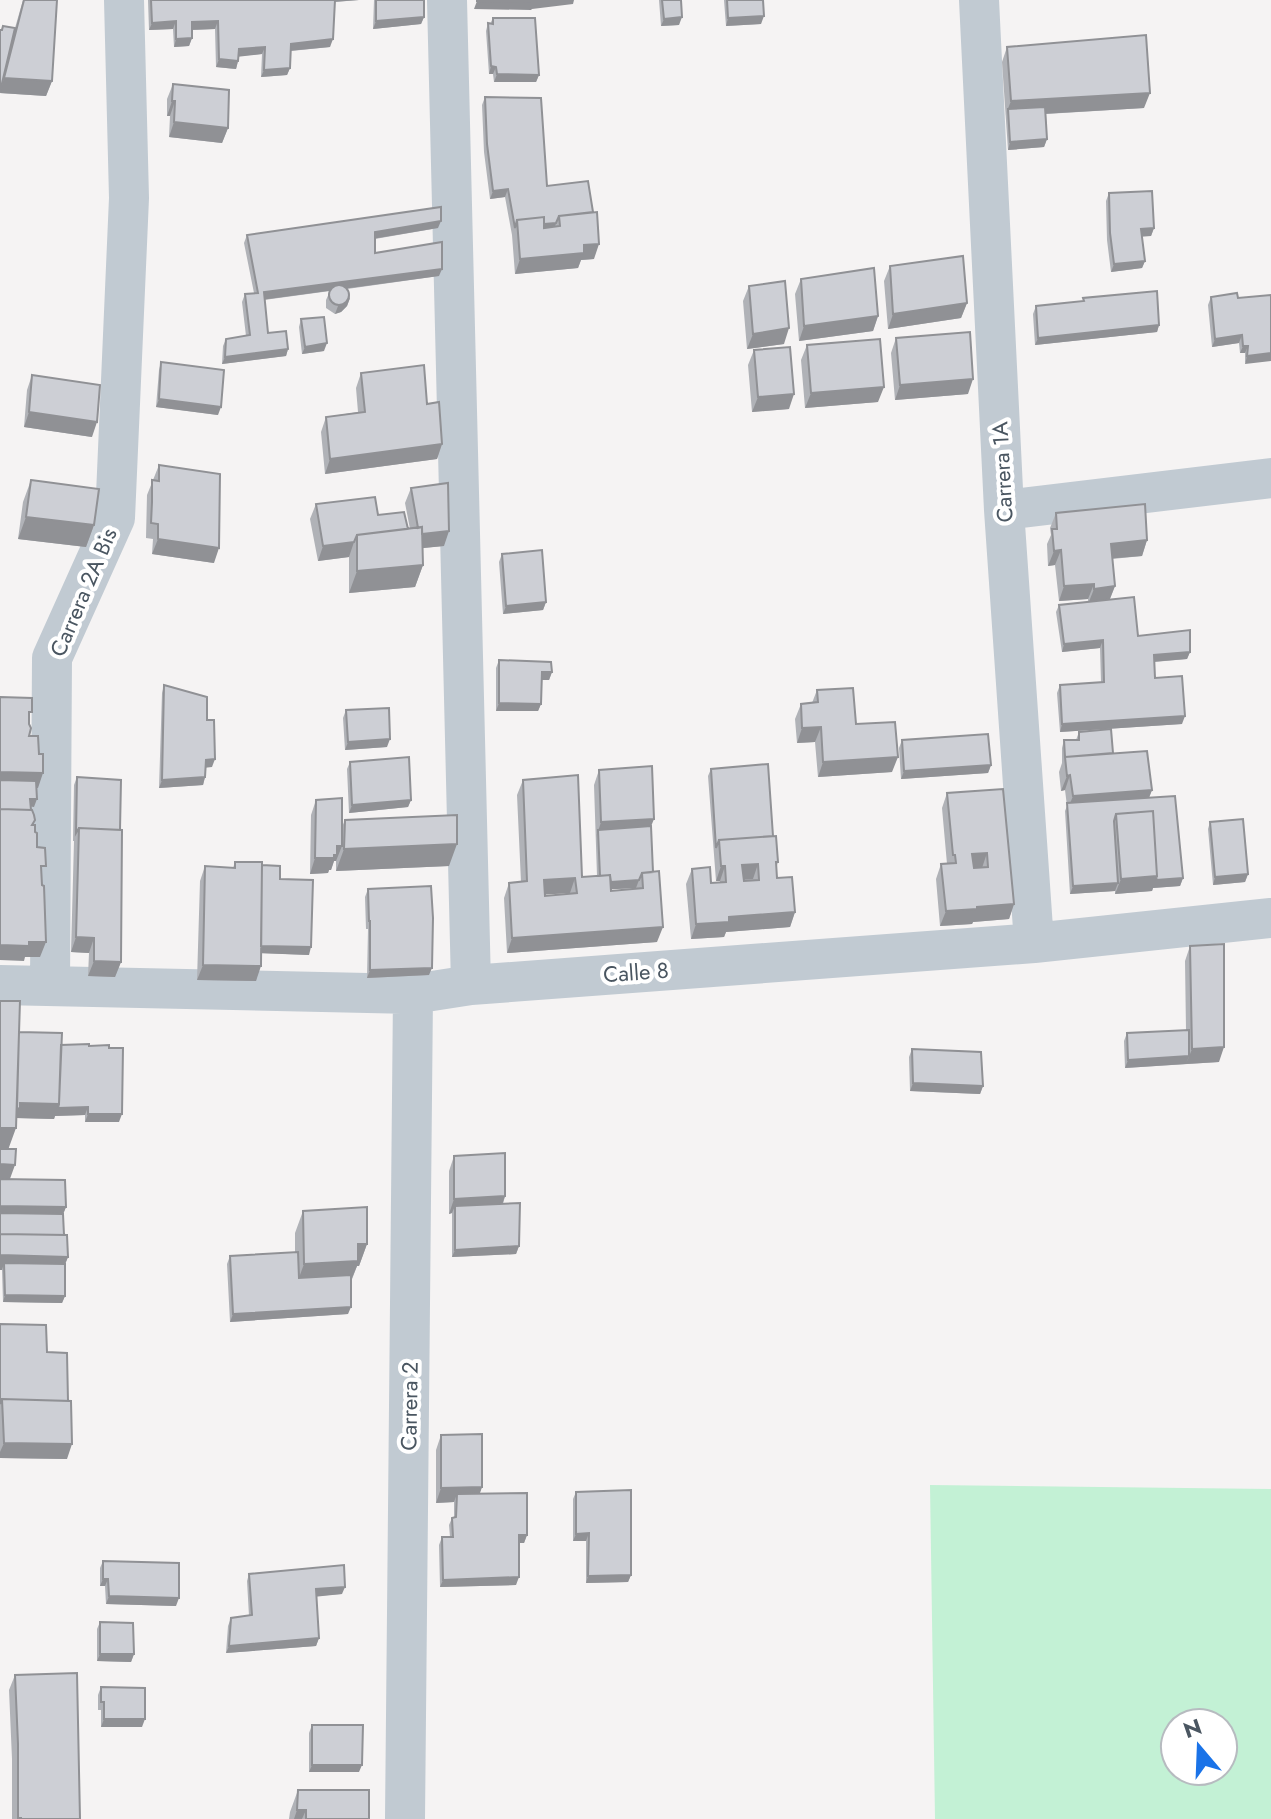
<svg xmlns="http://www.w3.org/2000/svg" width="1271" height="1819" viewBox="0 0 1271 1819" font-family="Jost,sans-serif">
  <rect width="100%" height="100%" fill="#f5f3f3"/>
  <path fill="#c3f1d5" fill-rule="evenodd" d="M930 1485 1271 1489V1819H935ZM1175 1723H1223V1771H1175Z"/>
  <g fill="none" stroke-linecap="round" stroke-linejoin="round">
    <path stroke="#c1cad2" stroke-width="40" d="M447 0 471 985
      M979 0 1004 510 1034 943
      M1004 510 1271 478
      M0 985 413 994 471 985 1034 943 1271 918
      M50 986 52 658 115 518 129 198 124 0
      M405 1819 413 994"/>
  </g>
  <path fill="#b0b2b7" fill-rule="evenodd" d="M23 0 52 81 46 96 0 93 1 30 3 26 15 28Z
    M148 0H359L335 2 330 47 291 51 290 68 287 75 261 77 262 54 238 56V61L236 69 216 67 215 29 192 30V38L189 46 174 47 173 29 149 30Z
    M374 0H424V17L421 24 373 29Z
    M659 0H681L679 25 661 26Z
    M724 0H763L761 24 726 26Z
    M493 18 539 75 536 82H494L493 74H489L486 31 488 23 490 24Z
    M1007 47 1144 108 1046 114 1047 139 1044 147 1008 150 1002 62Z
    M173 84 228 128 222 143 169 137 170 116H167V99Z
    M485 97 547 186 594 259 581 260 578 268 515 274 512 235 505 197 490 199 484 152 482 105Z
    M1109 193 1154 228 1151 236H1142L1145 261 1142 268 1111 272 1107 240 1106 201Z
    M438 228 375 239V253L439 276 347 289 350 298 347 306 341 312 335 314 326 308V300L330 291 264 300 268 333 288 349 286 356 222 364 223 346 226 339 246 336 242 302 245 294 254 293 244 243 247 235Z
    M890 266 967 303 961 318 888 329 884 281Z
    M801 279 878 316 873 331 799 341 795 294Z
    M749 286 784 344 747 349 743 301Z
    M1271 295 1245 364V353H1240L1239 343 1212 347 1208 305 1211 297 1238 298Z
    M1083 298 1159 325 1157 332 1035 345 1033 314 1036 306 1083 301Z
    M301 319 324 351 302 354 299 327Z
    M896 338 968 394 895 400 891 353Z
    M807 345 878 402 805 408 801 360Z
    M754 350 789 409 752 412 748 365Z
    M161 362 218 415 156 407 159 370Z
    M361 373 427 404 442 444 437 459 325 474 321 432 326 417 358 412 356 388Z
    M32 375 92 437 24 427 27 390Z
    M159 465 214 563 152 554 153 539 146 538 147 495Z
    M31 480 94 525 86 547 18 539 23 502Z
    M411 488 444 546 422 548 423 565 415 587 349 593V557L318 561 310 519 316 504 378 515 408 529H410L405 503Z
    M1056 513 1147 540 1142 556 1112 559 1115 586 1110 599 1138 636 1190 652 1187 659 1154 662 1155 678 1182 724 1060 732 1057 693 1060 685 1101 682 1100 648 1062 652 1056 612 1059 605 1088 602V599L1059 601 1055 565 1048 566 1047 544 1051 535 1050 528Z
    M502 554 546 602 543 610 503 614 499 562Z
    M499 660 552 672 549 680H541V704L538 711H496V668Z
    M164 685 207 720 212 767H206L205 777 203 785 159 788 162 693Z
    M817 690 856 724 892 772 818 777 815 742 797 743 795 719 801 704 812 703Z
    M346 710 387 747 345 750 343 718Z
    M1079 732 1113 753 1152 790 1149 798 1183 878 1180 886 1153 888 1152 891 1115 894V891L1070 894 1065 811 1067 806 1065 790 1061 791 1059 772 1062 763V748L1064 740H1076Z
    M902 740 991 765 988 773 901 779 899 748Z
    M350 762 411 800 408 807 349 813 347 769Z
    M711 769 773 836 778 862 776 868 777 878 795 912 790 927 726 932 724 937 691 939 686 884 692 869 711 883H720V881H716L708 776Z
    M599 770 651 826 657 942 507 953 504 898 509 883 521 882 517 795 523 780 582 877 597 876 594 785ZM636 888V889L611 891V889ZM570 893V894L545 896V894Z
    M77 777 120 830 121 962 115 977 88 976 89 953 71 952 74 841H73L74 785Z
    M1003 789 1014 904 1009 919 973 922 972 924 940 926 936 879 941 864H947L942 808 947 793Z
    M316 800 342 827 345 820 449 866 336 871V861H334L331 870H329L328 873 310 874 311 815Z
    M1210 822 1248 874 1245 882 1213 885 1208 829Z
    M235 862 262 865 280 879 309 955 261 953 256 981 197 980 200 881 205 866 233 868Z
    M368 889 429 975 367 978 368 929H366L365 897Z
    M1190 946 1219 1062 1125 1068 1124 1041 1127 1033 1186 1030 1185 961Z
    M0 1001 19 1032 61 1045 119 1122H85V1115L55 1116 54 1119 16 1118 8 1149 9 1180 66 1207 63 1214 64 1235 68 1257 65 1264V1296L62 1303 3 1302 2 1270H0Z
    M912 1049 983 1086 980 1094 910 1091 909 1057Z
    M454 1156 505 1196 503 1204 519 1246 516 1254 452 1257V1213L449 1214V1171Z
    M303 1211 367 1244 359 1266H357L351 1282 348 1314 230 1322 227 1264 230 1256 295 1252V1233Z
    M0 1324 47 1352 67 1459 0 1458Z
    M441 1435 482 1487 479 1494 527 1535 524 1543H519L516 1585 440 1587 439 1545 442 1537H450L449 1525 452 1518 454 1517V1502L436 1503V1450Z
    M576 1492 631 1575 628 1582 586 1583V1541H573V1499Z
    M103 1561 176 1606 106 1604 105 1586H100V1568Z
    M249 1574 342 1594 316 1596 319 1638 316 1646 226 1653 228 1626 231 1618 249 1616 247 1581Z
    M100 1622 134 1654 131 1662 97 1661V1629Z
    M15 1675 80 1819H12V1759L9 1690Z
    M101 1687 142 1727H101V1710H98V1695Z
    M312 1725 359 1772H309V1733Z
    M298 1790 369 1819H289L290 1812Z"/>
  <path fill="#909195" d="M333 0H359L332 2Z
    M534 0H574L573 4 532 9 531 10 474 9 477 1Z
    M764 16 761 24 726 26 728 18Z
    M424 17 421 24 373 29 376 21Z
    M682 17 679 25 661 26 664 19Z
    M176 21 173 29 149 30 152 23Z
    M218 21 215 29 189 30 192 22Z
    M192 38 189 46 174 47 176 39Z
    M333 39 330 47 288 51 291 44Z
    M265 47 262 54 236 57 239 49Z
    M219 59 238 61 236 69 216 67Z
    M491 66 496 67 493 74H489Z
    M290 68 287 75 261 77 264 70Z
    M497 74 539 75 536 82H494Z
    M4 78 52 81 46 96 0 93Z
    M1150 93 1144 108 1009 116 1008 109 1005 116 1011 101Z
    M172 101H175L170 116H167Z
    M174 122 228 128 222 143 169 137Z
    M1047 139 1044 147 1008 150 1010 142Z
    M508 189 505 197 490 199 493 191Z
    M441 221 438 228 372 239 375 232Z
    M556 223 554 231 518 227Z
    M1154 228 1151 236 1138 237 1141 229Z
    M599 244 594 259 581 260 578 268 515 274 520 259 584 245Z
    M1145 261 1142 268 1111 272 1114 264Z
    M442 269 439 276 261 300 264 292Z
    M350 298 347 306 341 312 335 314 338 306Z
    M967 303 961 318 888 329 893 314Z
    M878 316 873 331 799 341 804 326Z
    M1159 325 1157 332 1035 345 1038 338Z
    M789 328 784 344 747 349 753 334Z
    M1242 335 1239 343 1212 347 1215 339Z
    M327 343 324 351 302 354 305 347Z
    M1243 346H1248L1245 353H1240Z
    M288 349 286 356 222 364 225 357Z
    M1271 353V361L1245 364 1247 356Z
    M973 379 968 394 895 400 900 385Z
    M884 387 878 402 805 408 811 393Z
    M794 394 789 409 752 412 758 397Z
    M159 399 221 407 218 415 156 407Z
    M29 412 97 422 92 437 24 427Z
    M442 444 437 459 325 474 330 459Z
    M26 517 94 525 86 547 18 539Z
    M449 531 444 546 414 549 419 534Z
    M158 539 219 548 214 563 152 554Z
    M1147 540 1142 556 1105 559 1111 544Z
    M354 542 349 557 318 561 323 546Z
    M1061 550 1055 565 1048 566 1054 551Z
    M423 565 415 587 349 593 357 571Z
    M1094 584 1088 599 1059 601 1064 586Z
    M1115 586 1109 601 1088 604 1094 589Z
    M546 602 543 610 503 614 506 606Z
    M1103 640 1100 648 1062 652 1064 644Z
    M1190 652 1187 659 1151 662 1154 655Z
    M542 672H552L549 680H539Z
    M499 703 541 704 538 711H496Z
    M1185 716 1182 724 1060 732 1062 724Z
    M821 727 815 742 797 743 802 728Z
    M390 739 387 747 345 750 348 742Z
    M898 757 892 772 818 777 823 762Z
    M215 759 212 767 203 768 206 760Z
    M991 765 988 773 901 779 904 771Z
    M0 772 43 773 38 788 0 787Z
    M1070 775 1065 790 1061 791 1067 776Z
    M205 777 203 785 159 788 162 780Z
    M1152 790 1146 805 1067 811 1073 796Z
    M30 799H37L34 807 27 806Z
    M411 800 408 807 349 813 352 805Z
    M654 819 648 834 598 830 596 838 601 822Z
    M457 844 449 866 336 871 344 849Z
    M337 846H342L336 861H334L331 870H329L328 873 310 874 315 858Z
    M987 853 982 868 967 869 972 854Z
    M758 864 753 879 737 880 742 865Z
    M721 866H725L720 881H716Z
    M1248 874 1245 882 1213 885 1215 877Z
    M1157 876 1183 878 1180 886 1153 888 1152 891 1115 894 1121 879Z
    M575 878 570 893 539 895 544 880Z
    M639 880 636 888 598 890 600 883Z
    M1118 883 1115 891 1070 894 1073 886Z
    M1014 904 1009 919 973 922 972 924 940 926 946 911 977 907Z
    M795 912 790 927 726 932 724 937 691 939 696 924 729 917Z
    M663 927 657 942 507 953 512 938Z
    M76 937 94 938 89 953 71 952Z
    M29 942H46L40 957H25L24 961 0 960V945Z
    M259 945 311 947 309 955 256 953Z
    M94 961 121 962 115 977 88 976Z
    M203 965 261 966 256 981 197 980Z
    M432 968 429 975 367 978 370 970Z
    M1224 1047 1219 1062 1186 1064 1192 1049Z
    M1189 1056 1186 1064 1125 1068 1128 1060Z
    M913 1083 983 1086 980 1094 910 1091Z
    M20 1103 59 1104 88 1107 85 1115 55 1116 54 1119 16 1118 9 1123Z
    M88 1114H122L119 1122H85Z
    M0 1128H16L8 1150H0Z
    M0 1164 15 1165 7 1187 0 1186Z
    M505 1196 500 1211 455 1206 452 1213 449 1214 454 1199Z
    M0 1206 66 1207 60 1222 0 1221Z
    M358 1244H367L359 1266H357L350 1283 296 1286 304 1264Z
    M519 1246 516 1254 452 1257 455 1250Z
    M0 1255 68 1257 62 1272 4 1263 2 1270H0Z
    M5 1295 65 1296 62 1303 3 1302Z
    M351 1307 348 1314 230 1322 233 1314Z
    M4 1443 72 1444 67 1459 0 1458V1452Z
    M482 1487 477 1502 457 1494 454 1502 436 1503 441 1488Z
    M589 1533 586 1541H573L576 1534Z
    M519 1535H527L524 1543H517Z
    M631 1575 628 1582 586 1583 588 1576Z
    M519 1577 516 1585 440 1587 443 1580Z
    M103 1579H108L105 1586H100Z
    M345 1587 342 1594 313 1597 316 1589Z
    M109 1596 179 1598 176 1606 106 1604Z
    M319 1638 316 1646 226 1653 229 1646Z
    M100 1654H134L131 1662 97 1661Z
    M104 1719H145L142 1727H101Z
    M312 1765H362L359 1772H309Z
    M297 1810H306L302 1819H294Z"/>
  <path fill="#cdcfd5" stroke="#909195" stroke-width="2" fill-rule="evenodd" d="M24 0H57L52 81 4 78Z
    M151 0H335L333 39 291 44 290 68 264 70 265 47 239 49 238 61 219 59 218 21 192 22V38L176 39V21L152 23Z
    M376 0H424V17L376 21Z
    M477 0H534V2L477 1Z
    M662 0H681L682 17 664 19Z
    M727 0H763L764 16 728 18Z
    M493 18H535L539 75 497 74 496 67 491 66 488 23 493 24Z
    M3 26 15 28 0 92V30H2Z
    M1146 35 1150 93 1011 101 1007 47Z
    M173 84 229 90 228 128 174 122 175 101H172Z
    M485 97 541 98 547 186 588 181 593 212 559 216 556 223 544 224V217L517 220 515 228 508 189 493 191 487 144Z
    M1045 107 1047 139 1010 142 1008 109Z
    M1152 191 1154 228 1141 229 1145 261 1114 264 1110 233 1109 193Z
    M441 207V221L375 232V253L442 242V269L264 292 268 333 286 331 288 349 225 357 226 339 250 335 245 294 258 293 247 235Z
    M597 212 599 244 584 245V253L520 259 517 220 544 217V228L560 226 559 216Z
    M963 256 967 303 893 314 890 266Z
    M874 268 878 316 804 326 801 279Z
    M785 281 789 328 753 334 749 286Z
    M329 295a10 10 0 1 1 20 0a10 10 0 1 1-20 0Z
    M1157 291 1159 325 1038 338 1036 306 1084 301 1083 298Z
    M1237 293 1238 298 1271 295V353L1247 356 1248 346H1243L1242 335 1215 339 1211 297Z
    M324 317 327 343 305 347 301 319Z
    M970 332 973 379 900 385 896 338Z
    M880 339 884 387 811 393 807 345Z
    M790 347 794 394 758 397 754 350Z
    M161 362 224 370 221 407 159 399Z
    M424 365 427 404 439 402 442 444 330 459 326 417 365 412 361 373Z
    M32 375 100 385 97 422 29 412Z
    M159 465 220 474 219 548 158 539V524L151 523 152 502V480L159 481Z
    M31 480 99 489 94 525 26 517Z
    M448 483 449 531 422 534V527L418 528 411 488Z
    M375 497 378 515 404 512 408 529 357 535 354 542 323 546 316 504Z
    M1145 504 1147 540 1111 544 1115 586 1094 589V584L1064 586 1061 550 1054 551 1052 529H1057L1056 513Z
    M422 527 423 565 357 571V535Z
    M542 550 546 602 506 606 502 554Z
    M1134 597 1138 636 1190 630V652L1154 655 1155 678 1182 676 1185 716 1062 724 1060 685 1104 682 1103 640 1064 644 1059 605Z
    M499 660 551 662 552 672H542L541 704 499 703Z
    M164 685 207 697V720H214L215 759 206 760 205 777 162 780Z
    M853 688 856 724 895 722 898 757 823 762 821 727 802 728 801 704 818 702 817 690Z
    M0 697 32 698V712H29V724L31 728 29 736H38L39 754H43V773L0 772Z
    M389 708 390 739 348 742 346 710Z
    M1111 729 1113 753 1065 757 1064 740H1079V732Z
    M988 734 991 765 904 771 902 740Z
    M1147 751 1152 790 1073 796 1070 775 1067 776 1065 757Z
    M409 757 411 800 352 805 350 762Z
    M768 764 773 836 719 840 716 848 711 769Z
    M652 766 654 819 601 822 599 770Z
    M578 775 582 877 610 875 611 891 643 888 642 873 659 871 663 927 512 938 509 883 527 881 523 780ZM575 878 577 893 545 896 544 880Z
    M77 777 121 780 120 830 79 828 76 833Z
    M0 780 36 781 37 799H30L31 810 0 809Z
    M1003 789 1014 904 977 907V909L946 911 941 864 956 863 955 855H953L947 793ZM987 853 988 867 974 868 972 854Z
    M1175 796 1183 878 1156 880 1157 876 1153 811 1116 814 1114 821 1118 883 1073 886 1067 803Z
    M342 798V846H337V855H334V858H315L316 800Z
    M0 809 32 810 34 815 35 820 32 825H35V832L37 833V847L45 848 46 866H41L42 885 44 886 46 942H29V946L0 945Z
    M1153 811 1157 876 1121 879 1116 814Z
    M457 815V844L344 849 345 820Z
    M1243 819 1248 874 1215 877 1210 822Z
    M651 826 653 872 642 873 639 880 611 882 610 875 600 876 598 830Z
    M79 828 122 830 121 962 94 961V938L76 937Z
    M776 836 778 862H776L777 878 792 877 795 912 729 917V922L696 924 692 869 710 867 711 883 726 882 725 866H721L719 840ZM758 864 759 880 744 881 742 865Z
    M235 862H262L261 966 203 965 205 866 235 868Z
    M262 865 280 866V879L313 880 311 947 261 946Z
    M431 886 433 918 432 968 370 970V921H369L368 889Z
    M1224 944V1047L1192 1049 1190 946Z
    M0 1001H20L16 1128H0Z
    M1189 1030V1056L1128 1060 1127 1033Z
    M19 1032 62 1033 59 1104 20 1103V1109L17 1108Z
    M89 1044V1046L109 1045V1048H123L122 1114H88V1107L58 1108 59 1104 61 1045Z
    M912 1049 981 1052 983 1086 913 1083Z
    M0 1149H16L15 1165 0 1164Z
    M505 1153V1196L454 1199V1156Z
    M0 1179 65 1180 66 1207 0 1206Z
    M520 1203 519 1246 455 1250V1206Z
    M367 1207V1244H358V1261L304 1264 303 1211Z
    M0 1213 63 1214 64 1235 0 1234Z
    M0 1234 67 1235 68 1257 0 1255Z
    M298 1252 299 1278 351 1275V1307L233 1314 230 1256Z
    M4 1263 65 1264V1296L5 1295Z
    M0 1324 46 1325 47 1352 67 1353 68 1401 2 1399 0 1404Z
    M2 1399 71 1401 72 1444 4 1443Z
    M482 1434V1487L441 1488V1435Z
    M631 1490V1575L588 1576 589 1533 576 1534V1492Z
    M527 1493V1535H519V1577L443 1580 442 1537H453L452 1518 456 1517 457 1494Z
    M103 1561 179 1563V1598L109 1596 108 1579H103Z
    M344 1565 345 1587 316 1589 319 1638 229 1646 231 1618 252 1615 249 1574Z
    M100 1622 133 1623 134 1654H100Z
    M77 1673 80 1819H21V1818H18V1744L15 1675Z
    M101 1687 145 1688V1719H104V1702H101Z
    M312 1725H363L362 1765H312Z
    M298 1790H369V1819H306V1810H297Z"/>
  <g text-anchor="middle" dominant-baseline="central" stroke-width="8" stroke-linejoin="round" paint-order="stroke">
    <g font-size="22" fill="#4a5661" stroke="#fff">
      <text transform="translate(1002 472) rotate(-93)">Carrera 1A</text>
      <text transform="translate(83 592) rotate(-67)">Carrera 2A Bis</text>
      <text transform="translate(636 972) rotate(-4)">Calle 8</text>
      <text transform="translate(409 1406) rotate(-89)">Carrera 2</text>
    </g>
  </g>
  <g transform="translate(1199 1747) rotate(341)"><circle r="38" fill="#ffffff" stroke="#b7bbc0" stroke-width="2"/>
  <path d="M0-6L14 30L0 20L-14 30Z" fill="#1a73e8"/>
  <text y="-12" font-size="22" font-weight="bold" text-anchor="middle" fill="#4a5661">N</text>
  </g>
</svg>
